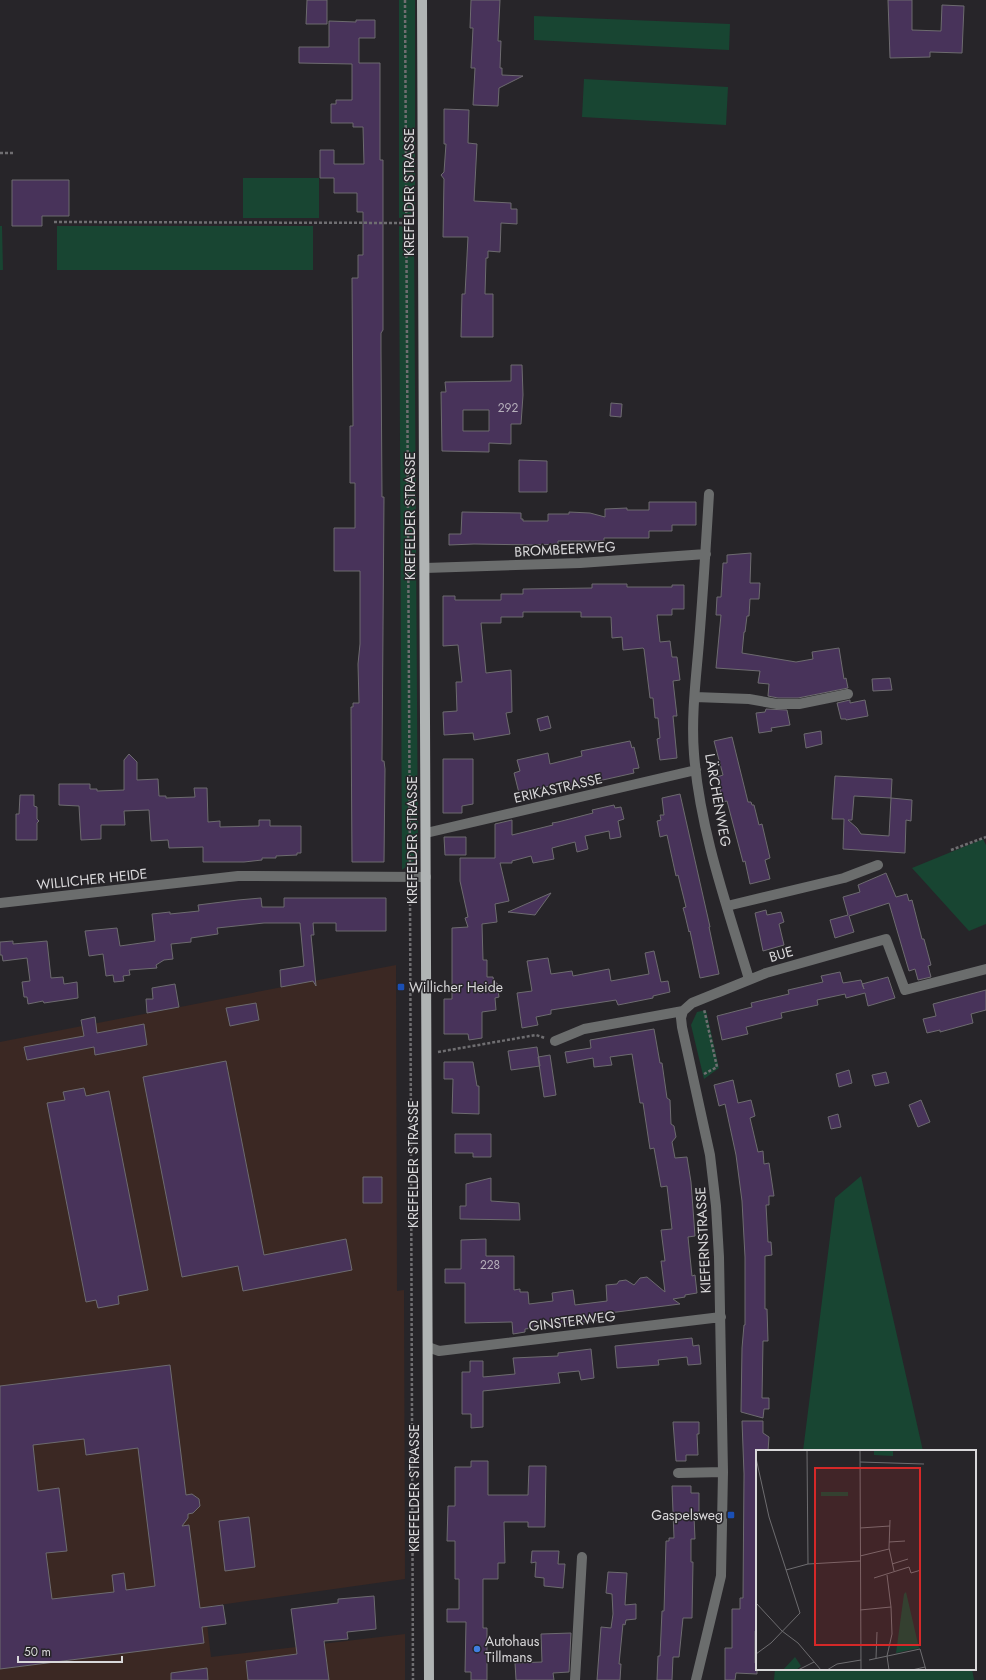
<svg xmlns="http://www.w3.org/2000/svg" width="986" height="1680" viewBox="0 0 986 1680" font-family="Jost,sans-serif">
  <rect width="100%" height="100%" fill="#272529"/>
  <path fill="#3b2823" d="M396 965 397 1291 404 1290 405 1579 205 1607 211 1657 405 1634V1680H0V1042Z"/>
  <path fill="#184532" d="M399 0H415V216L399 218Z
    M534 16 730 24 729 50 534 40Z
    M584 79 728 87 726 125 582 117Z
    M243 178H319V218H243Z
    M0 226H2L3 270H0Z
    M57 226H313V270H57Z
    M399 226 414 229 418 857 402 870Z
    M983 839 986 845V924L969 931 912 868Z
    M706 1010 719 1068 704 1079 691 1025 697 1012Z
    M861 1176 923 1451H803L835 1198Z
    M775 1669H972L974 1680H774Z"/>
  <path fill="#48335a" stroke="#6d6b6f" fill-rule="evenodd" d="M307 0H327V24H306Z
    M471 0H500L498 41H501L500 68H502V75L523 76 499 88 498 106 473 105 475 68H471L473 28H470Z
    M888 0H912V30L941 31 942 5 964 6 962 53 930 52V57L890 58Z
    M356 20H375V38H359V63H380V160H383V330L381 333V352L382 497H384L382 761H384L385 769 384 862H352L351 707H353V703H359L358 664 360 644V571H334V528H355V483H350V426H353L352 278H358V255H363V212H357V193H334V178H320V150H334V164H364L363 127H353V123H331V104H336V100H352V64L299 63V47H329V21L356 22Z
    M444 109 469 110 468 143 477 144 474 201 511 203V209H517V224L501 223 500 252 488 251V258H486L485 294H493V337H461L462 294H465L468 237H443L444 179 441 175 444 172 446 144H444Z
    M12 180H69V216H42V226H12Z
    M511 365H522L523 395 521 424H511V444L489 443V452L442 451 441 392H446L445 382 511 381ZM463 410H489V431H463Z
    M611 403 622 404 621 417 610 416Z
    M519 460 547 461V492H519Z
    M649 502H696V525H672V531H649V538H604V541H558V544L536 545 474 544 449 545V534H461L462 512 521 513V519H523V521H548V514H569V512L590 513 605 517V509L627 508V510H649Z
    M751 553 750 583H760L759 599H750L749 616H747L745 632H744L742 653 796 662 813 659 812 652 839 648 844 679 846 678 848 688 798 698H778L768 696 769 684 758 683 760 671 716 668 721 615H716L717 597H721L723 563H727V555Z
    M592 584H627V587H672V585H684V609H672V615H657L660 642 670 641 672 657H677L680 680 673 681 677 716H673L677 758 660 760 657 739 660 738 658 718H655L653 698H650L644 649 643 648 623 650 622 637 612 638 611 617H581V612H523V617H501V623H481L486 673 511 670 512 712 506 713 510 734 474 740 473 733 444 735 443 712 457 711 456 682H462L458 645 443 646V596H455V600H501V594H523V589L592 588Z
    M890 678 892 690 873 691 872 679Z
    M850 700V703L865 700 868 716 846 720V719H841L837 703Z
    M766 709 787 710 790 725 771 728 772 731 759 733 756 713 765 712Z
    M548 716 551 728 540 731 537 719Z
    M821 731 822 744 806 748 804 734Z
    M732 737 748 802H751L752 805H754L759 825 762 824 770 858 765 860 770 879 750 884 745 861 743 862 727 801 723 802 717 777 723 775 714 741Z
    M630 741 632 748 634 747 639 768 633 769 634 773 567 788 566 785 559 786V784L519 793 514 773 520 771 517 760 548 753 550 764 582 756 581 751Z
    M129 754 137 762V780L158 779 159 796H166V798L195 797 194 788H207L208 822 220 821V827L259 826V820H270V826H301V853H297V855L276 856V858H262V860L244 862H203V847L169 848 168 840 151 841 149 810 124 811 125 825H101V839L81 840 79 806 59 805V784H90V789H97V791L124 790V760Z
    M443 759H473V804L462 806V813H443Z
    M835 776 892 779 891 798 912 800 911 821 906 820 905 853 843 849 844 819H832ZM854 796 891 798 889 836 861 834 857 828 848 820H852Z
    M680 794 710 927H709L719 974 700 978 690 931 689 932 685 915 683 908 686 907 678 875 676 876 667 835 660 837 657 821 661 820 660 815H664L662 798Z
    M20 795H34V806L37 807V819L39 821 37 823V840H16V814H19Z
    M614 805 615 808 621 807 624 819 618 821 621 837 610 839 609 831 585 836 588 849 577 852 575 842 552 848 554 859 533 863 531 856 512 861V863H500L509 901 495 904 497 922 482 924 483 960H487V977H493L494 983H497L499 997 495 998 496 1010 482 1012V1038L469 1040 468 1034H444V999H452V928L468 927 465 918 468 917 460 881V858H495V824L512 820V835L553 825 552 823 558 822 593 813 592 810Z
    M444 837H466V855H445Z
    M886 873 896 897 907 894 909 901 912 900 922 939H924L931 965 928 966 931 977 918 980 915 969 909 971 889 903 849 916 854 932 835 938 830 920 848 915 843 897 860 892 858 885Z
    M551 893 535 915 508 912Z
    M261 898 262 907H284V898H386V931H336V923H313L314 935H311L316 986 313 981 281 987 280 970 304 966 300 923H264L217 928 218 934 191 938V942L171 944 173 959 164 960 156 965 157 968 129 970 130 975 123 976 124 981 114 982 113 975 106 976 103 954 89 956 85 931 117 928 120 946 155 941 152 914 170 912V914L199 911 198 905 238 900Z
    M766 910 767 915 781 912 784 922 779 924 784 945 763 951 755 913Z
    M13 941V944L47 941 51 978 63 977 64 984 77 982 78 998 44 1003 43 1001 28 1004 27 997H24L22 982 30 981 27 958 3 961 2 955H0V942Z
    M654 951 661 982 668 981 670 992 653 996V998L618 1005 616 1000 551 1010V1014L536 1017 538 1025 522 1028 517 993 532 991 527 961 548 958 551 974 572 971 573 976 609 969 611 981 649 974 645 953Z
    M840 972 843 983 861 980 864 989 862 984 888 977 895 998 868 1006 865 993 846 998 845 994 817 1000 818 1005 781 1013 782 1018 746 1027 748 1034 722 1040 717 1016 752 1007 751 1003 789 994 788 990 823 982 821 976Z
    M175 984 179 1007 147 1013 146 999H153L152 988Z
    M986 990V1010L971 1014 973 1023 940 1032V1030L927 1033 923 1019 936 1016 933 1004Z
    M256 1003 259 1020 230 1026 226 1008Z
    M95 1017 97 1033 144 1024 147 1045 95 1055 94 1047 27 1060 24 1047 84 1036 81 1020Z
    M654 1029 660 1063H662L667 1098 670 1100 671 1124 674 1126 676 1137 672 1142 675 1158 687 1157 691 1182 695 1236 688 1237 692 1276 695 1275 697 1293 685 1295V1297L673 1299 680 1304 601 1314 602 1320 525 1329V1332L513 1334 512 1322 465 1323V1283H445V1269H461V1240L486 1239V1256H514V1290L520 1289V1292H528L529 1304 553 1301 552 1293 573 1290 575 1305 607 1301 606 1285 617 1284 619 1281 626 1280 634 1285 640 1278 647 1277 665 1292 661 1261H665L661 1230 672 1229 667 1186 661 1187 654 1148 650 1149 643 1103H640L632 1054 610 1057 612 1065 594 1067 593 1058 567 1063 565 1052 591 1048 590 1040Z
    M537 1047 540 1066 511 1070 508 1051Z
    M550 1055 556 1095 544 1097 538 1057Z
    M226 1061 264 1255 346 1239 352 1270 243 1291 238 1266 182 1277 143 1077Z
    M444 1062H473L477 1086H479V1114L452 1113 453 1079H444Z
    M849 1070 852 1083 839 1087 836 1074Z
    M886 1072 889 1083 875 1086 872 1075Z
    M733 1080 738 1103 751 1100 755 1116 750 1118 758 1152 763 1151 764 1164 769 1163 774 1196H769V1205H766L768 1242H771L772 1255 765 1256V1309H767L768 1341H763L762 1398H769V1409H764L763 1418 741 1412 742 1348 744 1325H745V1257L742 1201 736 1155 725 1104 719 1106 714 1085Z
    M84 1088 86 1096 109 1091 148 1290 118 1296 119 1304 98 1308 96 1300 86 1302 47 1103 65 1100 63 1092Z
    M921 1100 930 1122 918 1127 909 1105Z
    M838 1114 841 1127 831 1129 828 1117Z
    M455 1134H491V1157H473V1153H455Z
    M363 1177H382V1203H363Z
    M491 1178V1201L519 1203 520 1220 460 1219V1206H466V1184Z
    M692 1338 693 1346 699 1345 701 1364 688 1365 687 1357 658 1360 659 1365 617 1368 615 1346Z
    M591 1349 594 1378 581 1380 579 1371 558 1373 560 1383 483 1391V1427L471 1428V1414H462V1372H470V1361H483V1377L515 1374 513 1358 558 1356V1353Z
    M170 1365 186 1495 192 1494 199 1499 200 1506 193 1513 188 1514V1518L182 1526 189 1525 200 1608 223 1605 226 1624 202 1627 204 1643 0 1669V1386ZM84 1439 86 1455 138 1448 155 1586 126 1590 124 1573 112 1575 114 1592 52 1599 46 1553 67 1551 59 1488 38 1491 33 1445Z
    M742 1421H763V1433L769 1437 768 1451H757V1631H755V1663H757V1674L736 1673 735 1680H725V1648H732V1609H740V1598H743L744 1474Z
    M673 1422H699V1434H697L698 1455H686V1461H676Z
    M471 1461H488V1495H528L529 1466H546L545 1527H528V1522H504L505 1563H498V1579H483V1628H487V1680H471V1672H465L466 1622H447V1609H459V1579H455V1541H447L448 1506H455V1467H471Z
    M672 1486H691V1493H699V1516H694L695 1539H691V1562H693L692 1618H683L679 1657H673L672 1680H657L658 1656H660L662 1611H664L666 1541H669V1538H674Z
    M249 1517 255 1567 225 1571 219 1521Z
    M532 1551H559L558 1564H565L563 1588 544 1586V1578L535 1577 536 1562 531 1563Z
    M608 1572 627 1573 625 1605 636 1604V1619L626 1620 625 1625 623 1624 619 1664H621L620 1680H597L601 1627 611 1628 613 1614 612 1594 606 1593Z
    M374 1596 376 1629 347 1632 348 1639 324 1641 329 1680H248L246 1661 297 1654 291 1609 338 1603V1599Z
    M571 1633 569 1672 553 1673 554 1680H516L515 1663 542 1662 541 1634Z
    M207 1668 208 1680H171V1673Z"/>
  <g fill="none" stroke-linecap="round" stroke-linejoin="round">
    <path stroke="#6f6e71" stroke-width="2.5" stroke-dasharray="3 2" stroke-linecap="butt" d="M405 0 410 865
      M0 153H14
      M54 222 413 223
      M951 850 986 837
      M410 888 413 1680
      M438 1052 536 1035 545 1038
      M704 1074 717 1067 704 1009"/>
    <path stroke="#6b6d6d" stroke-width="10" d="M709 494C706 544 703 593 699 642 696 679 691 716 694 754 700 831 727 906 749 979
      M425 568 580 563 706 554
      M695 697 749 699 777 704H799L848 694
      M426 833 696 770
      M0 903 238 876 426 877
      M727 906 844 878 878 865
      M683 1011 681 1018 682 1027 710 1155 716 1206 719 1257 723 1472 721 1576 696 1680
      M555 1041 584 1029 683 1011 692 1003 766 973 886 939 905 990 986 969
      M428 1347 439 1351 721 1317
      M678 1473 723 1472
      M575 1680 582 1557"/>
    <path stroke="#b0b4b4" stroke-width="10" d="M422 0 429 1680"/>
  </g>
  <g fill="#1a4fb4" stroke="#272529" stroke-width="1.5">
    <rect x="397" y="983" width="8" height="8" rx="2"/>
    <rect x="727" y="1511" width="8" height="8" rx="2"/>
  </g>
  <circle fill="#3f7fe0" stroke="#272529" stroke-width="1.5" cx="477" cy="1649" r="4"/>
  <g text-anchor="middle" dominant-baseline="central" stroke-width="3" stroke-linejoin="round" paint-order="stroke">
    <g font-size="12" fill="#b5afba">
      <text x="508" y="408">292</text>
      <text x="490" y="1265">228</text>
    </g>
    <g font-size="14" fill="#d9d8da" stroke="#272529">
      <text transform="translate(409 192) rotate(-90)">KREFELDER STRASSE</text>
      <text transform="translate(410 516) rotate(-90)">KREFELDER STRASSE</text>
      <text transform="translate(565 549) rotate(-3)">BROMBEERWEG</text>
      <text transform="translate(558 788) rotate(-13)">ERIKASTRASSE</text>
      <text transform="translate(718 800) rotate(80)">LÄRCHENWEG</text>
      <text transform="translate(412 840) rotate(-90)">KREFELDER STRASSE</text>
      <text transform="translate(92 879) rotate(-6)">WILLICHER HEIDE</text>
      <text transform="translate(781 954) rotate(-16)">BUE</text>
      <text transform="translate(413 1164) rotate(-90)">KREFELDER STRASSE</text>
      <text transform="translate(703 1240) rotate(-93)">KIEFERNSTRASSE</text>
      <text transform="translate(572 1321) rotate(-7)">GINSTERWEG</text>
      <text transform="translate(414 1488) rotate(-90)">KREFELDER STRASSE</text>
    </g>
    <g font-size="14" fill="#d9d8da" stroke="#272529" text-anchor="start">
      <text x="409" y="987">Willicher Heide</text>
      <text x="723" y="1515" text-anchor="end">Gaspelsweg</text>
      <text x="485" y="1641">Autohaus<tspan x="485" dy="16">Tillmans</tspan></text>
    </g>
  </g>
  <g transform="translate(756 1450)">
    <rect width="220" height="220" fill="#272529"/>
    <path d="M118 0H137V6L118 5ZM65 42H92V46H65ZM150 142 163 198 140 203 148 144ZM39 207 45 216 40 220H27Z" fill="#184532"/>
    <path fill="none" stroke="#6e6d70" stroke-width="1" d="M51 0 52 114M104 0 105 220M0 8 13 67 44 163 15 193 0 204M104 12 168 14M134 70 133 98 138 121M104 78 134 76M133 92 149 91M104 106 133 99M136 114 152 109M30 120 52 114 104 111M131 125 135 157 136 184 131 206 133 220M118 128 153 117 155 123 165 120M0 153 26 181 42 193 65 220M104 160 135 157M120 208 121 182M113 210 164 199 170 220M42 220 58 212M71 220 81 214 105 210M156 220 169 217"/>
    <path fill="#d62828" fill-opacity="0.15" stroke="#d62828" stroke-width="2" d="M59 18H164V195H59Z"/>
    <rect width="220" height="220" fill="none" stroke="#d9d8da" stroke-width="2"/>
  </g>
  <path d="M18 1656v6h104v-6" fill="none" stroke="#d9d8da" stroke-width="2"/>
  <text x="24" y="1656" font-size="12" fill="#d9d8da" stroke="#272529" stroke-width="3" paint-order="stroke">50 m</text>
</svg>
